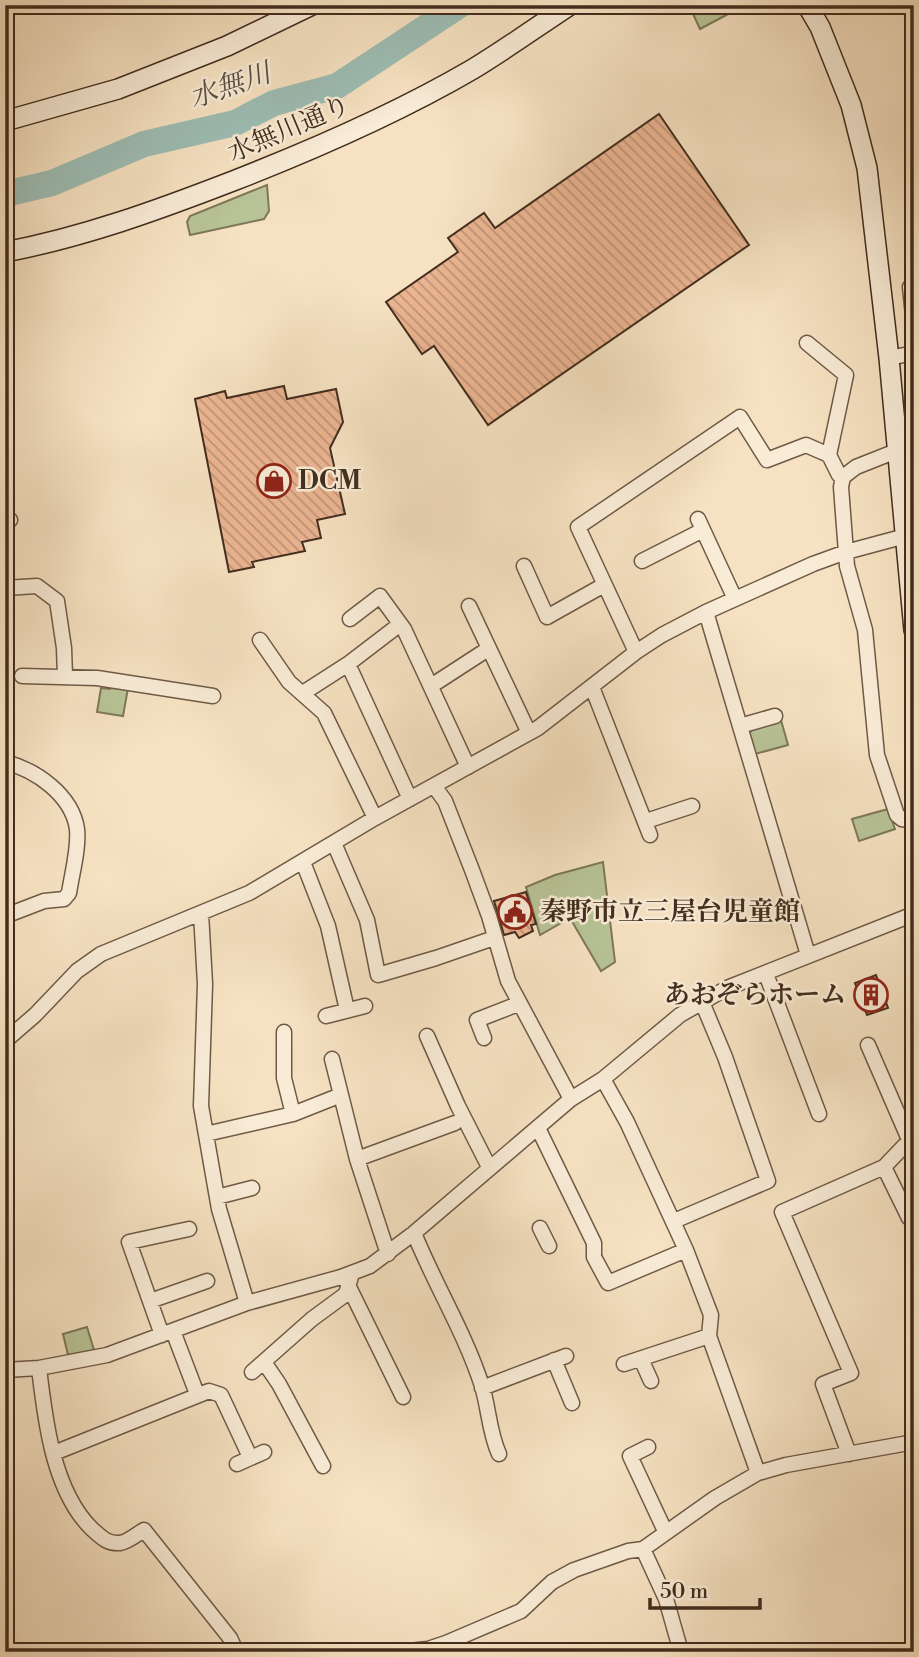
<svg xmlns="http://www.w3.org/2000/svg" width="919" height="1657" viewBox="0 0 919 1657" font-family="'Libre Bodoni','Noto Serif JP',serif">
  <defs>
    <pattern id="building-back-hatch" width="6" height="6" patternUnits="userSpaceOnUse" patternTransform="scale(1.75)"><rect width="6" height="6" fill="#ecb592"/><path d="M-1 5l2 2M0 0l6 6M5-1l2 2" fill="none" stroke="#c19477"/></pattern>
  </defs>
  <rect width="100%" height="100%" fill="#f6e2c2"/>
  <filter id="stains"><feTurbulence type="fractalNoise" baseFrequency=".00286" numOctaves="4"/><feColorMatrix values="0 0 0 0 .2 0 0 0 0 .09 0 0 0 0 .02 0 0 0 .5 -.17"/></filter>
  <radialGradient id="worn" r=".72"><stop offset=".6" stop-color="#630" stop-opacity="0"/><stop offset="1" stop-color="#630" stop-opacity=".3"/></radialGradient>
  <path fill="#b8c497" stroke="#7d785a" stroke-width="2" d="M689 5H745L700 29Z
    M267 185 269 211 264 219 190 235 187 222 190 216Z
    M111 685 128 688 123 716 97 712 101 688 110 689Z
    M781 720 788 745 755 754 749 734 753 729Z
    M888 809 895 829 859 841 852 819Z
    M603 862 615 962 601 971 570 918 540 935 526 887 555 875Z
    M87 1327 94 1350 68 1355 63 1334Z"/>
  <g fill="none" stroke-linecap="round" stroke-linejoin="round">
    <path stroke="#9dbdb4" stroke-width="26" d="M5 194 52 183 144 144 235 123 274 103 337 86 460 5"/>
  </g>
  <path fill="url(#building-back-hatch)" stroke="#422d1e" stroke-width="2" d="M659 114 749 245 488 425 434 346 422 354 386 302 458 252 448 238 484 213 495 228Z
    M284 386 287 399 336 389 343 422 330 448 345 514 317 520 321 538 302 542 305 551 252 562 254 567 229 572 195 399 225 391 227 398Z
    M526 892 536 924 531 925 533 931 519 938 515 932 504 935 494 901Z
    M876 975 888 1008 867 1015 855 983Z"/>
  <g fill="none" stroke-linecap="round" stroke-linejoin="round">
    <g stroke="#6f5a47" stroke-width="17">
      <path id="street" d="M914 283 910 287 914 325
        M807 343 846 375 829 455
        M889 358 914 353
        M914 444 856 467 843 477 841 487 847 566 865 630 877 755 897 815 902 819 914 821
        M698 519 735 599
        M5 522 10 520
        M642 561 703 530
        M524 566 547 617 604 585
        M5 588 37 586 57 601 64 648 65 677
        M469 606 529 733
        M706 612 808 955
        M350 619 380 596 404 629 468 767
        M260 640 289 682 324 713 375 818
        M636 652 578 527 740 417 767 460 806 445 829 455 839 475 843 477
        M348 664 410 799
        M22 676 97 678 213 696
        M431 686 488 649
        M592 687 650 835
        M303 693 348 664 399 625
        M740 726 775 716
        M5 762C36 770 72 795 77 829 79 849 72 873 69 893L64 899 44 901 5 916
        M434 786 445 801 472 870 489 916 508 981 571 1099
        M646 821 692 806
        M334 843 367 920 378 975 436 958 494 938
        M303 862 328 926 347 1010
        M201 913 205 984 201 1106 219 1209 247 1303
        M766 974 819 1114
        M326 1016 365 1006
        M284 1032V1078L293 1114
        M427 1036 458 1106 489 1167
        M484 1038 477 1020 518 1004
        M5 1041 35 1015 77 971 101 954 249 893 375 818 538 728 636 652 662 635 706 612 813 564 846 552 913 534
        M868 1045 911 1144
        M332 1059 357 1159 388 1254
        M603 1079 627 1122 686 1250 711 1315 709 1336 758 1473
        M538 1128 594 1243V1257L608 1283 686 1250
        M206 1134 293 1114 341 1095
        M357 1159 455 1123
        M884 1167 909 1218
        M217 1197 252 1188
        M674 1221 768 1181 725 1057 702 1002
        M540 1228 549 1246
        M414 1233C435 1285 465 1333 482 1386 489 1409 489 1432 499 1454
        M348 1285 403 1397
        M150 1301 207 1281
        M173 1331 197 1394
        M162 1335 129 1242 189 1229
        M641 1359 651 1381
        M554 1360 572 1403
        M264 1362 279 1384 323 1466
        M624 1364 709 1336
        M39 1368C45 1420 53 1491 92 1529 101 1537 107 1544 120 1543 128 1542 137 1534 144 1530L230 1638 235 1649
        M5 1370 39 1368 107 1355 247 1303 341 1277 370 1266 414 1233 571 1099 603 1079 680 1015 727 988 914 914
        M252 1372 312 1319 346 1294 352 1273
        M482 1388 566 1356
        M648 1447 630 1456 665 1531
        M54 1453 209 1391 221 1395 250 1457
        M849 1454 823 1384 851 1373 782 1212 884 1167 904 1146 914 1143
        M237 1464 264 1452
        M643 1549 666 1599 681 1652
        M400 1652 428 1649 446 1643 521 1611 552 1582 574 1570 628 1551 643 1549 715 1498 758 1473 786 1465 914 1442"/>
    </g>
    <g stroke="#422d1e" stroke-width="22">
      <path id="secondary" d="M807 5 820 27 851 105 867 168 889 358 914 630
        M5 121 118 89 227 46 312 5
        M5 252C84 237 158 210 233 181 315 149 396 114 473 69 506 49 538 26 570 5"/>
    </g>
    <use href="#street" stroke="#f9ecd7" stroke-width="14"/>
    <use href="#secondary" stroke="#f9ecd7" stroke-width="19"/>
  </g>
  <defs>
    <g id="shop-ring" transform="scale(1.75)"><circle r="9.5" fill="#f9ecd7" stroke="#8f2418" stroke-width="1.5"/><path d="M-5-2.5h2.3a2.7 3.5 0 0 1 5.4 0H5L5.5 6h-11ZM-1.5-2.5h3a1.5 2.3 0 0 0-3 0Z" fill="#8f2418"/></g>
    <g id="civic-ring" transform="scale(1.75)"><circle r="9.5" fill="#f9ecd7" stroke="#8f2418" stroke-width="1.5"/><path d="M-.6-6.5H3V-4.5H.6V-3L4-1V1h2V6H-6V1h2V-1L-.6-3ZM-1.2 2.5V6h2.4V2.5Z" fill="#8f2418"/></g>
    <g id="building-ring" transform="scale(1.75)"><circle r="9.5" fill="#f9ecd7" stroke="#8f2418" stroke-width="1.5"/><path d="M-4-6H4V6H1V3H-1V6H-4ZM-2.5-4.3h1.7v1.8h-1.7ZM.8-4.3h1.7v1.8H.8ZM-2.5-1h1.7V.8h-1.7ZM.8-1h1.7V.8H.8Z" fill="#8f2418"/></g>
  </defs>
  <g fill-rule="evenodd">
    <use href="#shop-ring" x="274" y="481"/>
    <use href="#civic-ring" x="515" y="912"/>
    <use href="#building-ring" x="871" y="995"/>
  </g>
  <g text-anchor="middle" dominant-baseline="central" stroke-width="5" stroke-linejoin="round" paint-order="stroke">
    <g font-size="26" fill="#422d1e" stroke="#f9ecd7">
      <text transform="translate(289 129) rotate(-23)">水無川通り</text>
    </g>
    <g font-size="26" font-weight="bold" fill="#422d1e" stroke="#f9ecd7" text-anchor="start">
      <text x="298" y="481">DCM</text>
      <text x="540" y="912">秦野市立三屋台児童館</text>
      <text x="846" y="995" text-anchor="end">あおぞらホーム</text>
    </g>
    <g font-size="28" font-style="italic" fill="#595144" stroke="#f9ecd7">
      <text transform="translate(230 86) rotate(-19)">水無川</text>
    </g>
  </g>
  <rect width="919" height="1657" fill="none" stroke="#f6e2c2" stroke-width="28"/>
  <rect x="7" y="7" width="905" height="1643" fill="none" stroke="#422d1e" stroke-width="3.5"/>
  <rect x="14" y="14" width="891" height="1629" fill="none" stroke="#422d1e" stroke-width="2"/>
  <path d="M650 1598v10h110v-10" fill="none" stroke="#422d1e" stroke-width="3.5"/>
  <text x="660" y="1598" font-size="21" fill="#422d1e" stroke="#f9ecd7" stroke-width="5" paint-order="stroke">50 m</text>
  <rect width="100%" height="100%" filter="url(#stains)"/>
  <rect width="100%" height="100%" fill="url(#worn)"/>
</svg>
